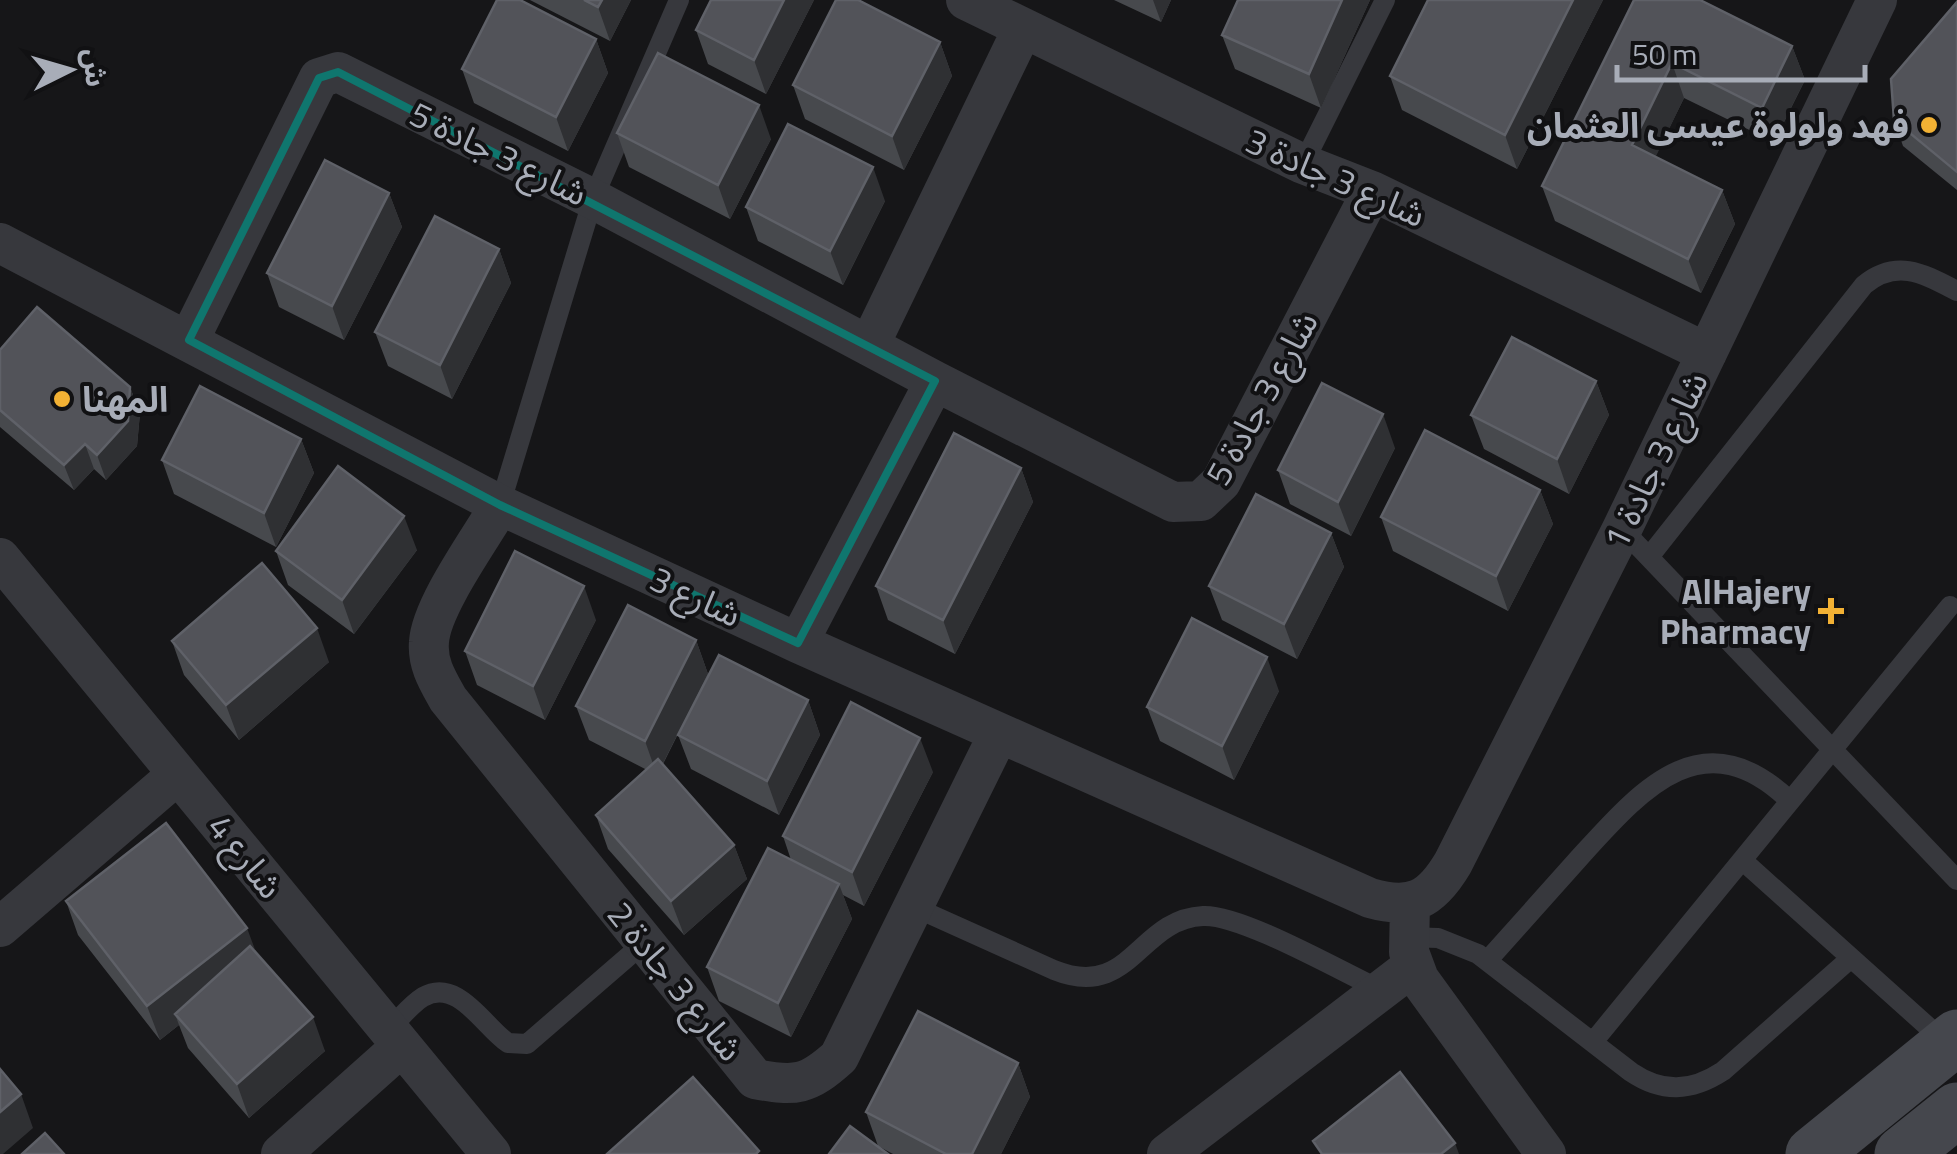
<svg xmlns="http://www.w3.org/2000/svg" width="1957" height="1154" viewBox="0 0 1957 1154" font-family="'Titillium Web','Noto Sans Arabic',sans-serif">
  <rect width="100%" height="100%" fill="#161618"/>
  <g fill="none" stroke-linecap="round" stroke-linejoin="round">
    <path stroke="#37383d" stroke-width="20" d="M1303 164 1385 0
      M500 505 593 199 679 0
      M1622 529 1957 880
      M1649 557 1864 285C1897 258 1924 274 1957 291
      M1742 860 1945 1042
      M914 907 1054 970C1131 1001 1138 919 1203 916 1241 914 1342 972 1381 990
      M1407 937 1438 938 1478 954 1631 1072C1662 1093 1691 1092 1723 1071L1851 958
      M1487 961C1518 926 1549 892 1580 857 1641 790 1703 717 1790 801
      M388 1030C399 1020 410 1005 423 997 458 977 484 1027 508 1043L527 1044 645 942
      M1593 1042 1950 606"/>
    <path stroke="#37383d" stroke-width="40" d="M966 0 1303 164 1372 191 1707 353
      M0 243 500 505 798 643 1370 898C1412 910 1431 900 1453 863L1622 529 1877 0
      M189 340 319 78 338 72 593 199 935 381 1173 502 1201 501 1221 482 1372 191
      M869 346 1023 28
      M500 505C481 538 431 606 429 642 427 664 438 681 448 699L755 1079C796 1087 808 1085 839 1057L999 733
      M0 558 491 1154
      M798 643 935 381
      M1410 903 1409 952 1419 979 1546 1154
      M0 927 178 774
      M281 1154 402 1046
      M1167 1154 1413 966"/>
    <path stroke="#45474d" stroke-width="55" d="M1813 1154 1957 1037
      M1902 1154 1957 1110"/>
  </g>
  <path fill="#47494d" d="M530 0H631L610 41Z
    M814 0 766 94 708 64 696 30Z
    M1114 0H1171L1161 22Z
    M1238 0H1370L1321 108 1235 69 1222 35Z
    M1428 0H1603L1517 169 1402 110 1390 76Z
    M1634 0 1792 46 1805 80 1774 142 1684 98 1655 157 1722 190 1735 224 1701 293 1555 221 1542 186Z
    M1957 2V190L1903 146 1894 120Z
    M596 39 608 73 568 151 474 103 462 69Z
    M940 42 952 76 904 170 805 119 793 85Z
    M617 133 771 139 730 219 629 167Z
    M389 193 402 227 344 340 279 307 267 273Z
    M885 201 843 285 758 241 746 207Z
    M499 249 511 283 452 399 388 366 375 332Z
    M0 350 130 387 140 413 137 446 106 480 94 469 74 490 0 427Z
    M1596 381 1609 415 1569 494 1484 449 1471 415Z
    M301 439 314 473 276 547 174 494 162 460Z
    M1395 448 1351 536 1290 504 1278 470Z
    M1021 468 1033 502 955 654 888 620 876 586Z
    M1540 490 1553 524 1508 611 1393 551 1381 517Z
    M1331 533 1344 567 1297 659 1222 620 1209 586Z
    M417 550 354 634 288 585 276 551Z
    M596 620 545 720 477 685 465 651Z
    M696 640 708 674 663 764 734 845 747 879 684 935 608 849 596 815 647 770 589 740 576 706Z
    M172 641 329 662 239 740 184 675Z
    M1279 691 1234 780 1160 741 1147 707Z
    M808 700 820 735 779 815 691 769 678 735Z
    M933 772 864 906 843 895 852 919 791 1037 719 1001 707 967 791 860 783 836Z
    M66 901 256 952 325 1051 249 1118 188 1048 179 1025 160 1040 78 935Z
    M1018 1063 1030 1097 1001 1154H893L878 1146 866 1112Z"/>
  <path fill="#2f3033" d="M602 0H631L610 41 598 7Z
    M784 0H814L766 94 754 60Z
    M1153 0H1171L1161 22Z
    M1342 0H1370L1321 108 1309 74Z
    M1573 0H1603L1517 169 1505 135Z
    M596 39 608 73 568 151 556 117Z
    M940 42 952 76 904 170 892 136Z
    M1792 46 1805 80 1774 142 1762 108Z
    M1672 63 1684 98 1645 179 1632 145Z
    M759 105 771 139 730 219 718 185Z
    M873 167 885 201 843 285 830 251Z
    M1722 190 1735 224 1701 293 1688 259Z
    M389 193 402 227 344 340 332 306Z
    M499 249 511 283 452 399 440 365Z
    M1596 381 1609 415 1569 494 1557 459Z
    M130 387 140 413 137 446 106 480 97 455Z
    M1383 414 1395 448 1351 536 1338 502Z
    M301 439 314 473 276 547 264 513Z
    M85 444 94 469 74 490 64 465Z
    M1021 468 1033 502 955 654 943 620Z
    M1540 490 1553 524 1508 611 1496 576Z
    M404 516 417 550 354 634 342 600Z
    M1331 533 1344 567 1297 659 1284 624Z
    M584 586 596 620 545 720 533 686Z
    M317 628 329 662 239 740 226 705Z
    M696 640 708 674 657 775 645 741Z
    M1267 657 1279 691 1234 780 1222 746Z
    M808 700 820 735 779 815 767 781Z
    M920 738 933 772 864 906 852 872Z
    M734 845 747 879 684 935 671 901Z
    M839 884 852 919 791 1037 778 1003Z
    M247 928 260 963 175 1014 179 1025 160 1040 147 1006Z
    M313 1017 325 1051 249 1118 237 1084Z
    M1018 1063 1030 1097 1001 1154H972Z
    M21 1094 33 1128 3 1154H0V1112Z
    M1455 1143 1459 1154H1441Z"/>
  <path fill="#525359" stroke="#5f6168" stroke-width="2.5" d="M497 0H520L596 39 556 117 462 69Z
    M584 0H602L598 7Z
    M711 0H784L754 60 696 30Z
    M836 0H858L940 42 892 136 793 85Z
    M1238 0H1342L1309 74 1222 35Z
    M1428 0H1573L1505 135 1390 76Z
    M1634 0H1700L1792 46 1762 108 1672 63 1632 145 1722 190 1688 259 1542 186Z
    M1957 2V172L1894 120 1891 79Z
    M658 53 759 105 718 185 617 133Z
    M788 124 873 167 830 251 746 207Z
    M325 160 389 193 332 306 267 273Z
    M435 216 499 249 440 365 375 332Z
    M37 307 130 387 128 421 97 455 85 444 64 465 0 410V350Z
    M1512 337 1596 381 1557 459 1471 415Z
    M1322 383 1383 414 1338 502 1278 470Z
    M200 386 301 439 264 513 162 460Z
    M1425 430 1540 490 1496 576 1381 517Z
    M954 433 1021 468 943 620 876 586Z
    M338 466 404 516 342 600 276 551Z
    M1256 494 1331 533 1284 624 1209 586Z
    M515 551 584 586 533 686 465 651Z
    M262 563 317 628 226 705 172 641Z
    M628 605 696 640 645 741 576 706Z
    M1192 618 1267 657 1222 746 1147 707Z
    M719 655 808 700 767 781 678 735Z
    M851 702 920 738 852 872 783 836Z
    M658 759 734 845 671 901 596 815Z
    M166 823 247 928 147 1006 66 901Z
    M768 848 839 884 778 1003 707 967Z
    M250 946 313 1017 237 1084 175 1014Z
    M918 1011 1018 1063 972 1154H946L866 1112Z
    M0 1069 21 1094 0 1112Z
    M1400 1072 1455 1143 1441 1154H1322L1313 1141Z
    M693 1077 759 1151 756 1154H607Z
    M850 1126 888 1154H829Z
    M45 1133 64 1154H22Z"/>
  <path fill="none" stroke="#0f766e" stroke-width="8" stroke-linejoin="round" d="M338 72 935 381 798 643 500 505 189 340 319 78Z"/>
  <g fill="#f2b134" stroke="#111113" stroke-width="4">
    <circle cx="1929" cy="125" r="10"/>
    <circle cx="62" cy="399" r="10"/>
    <path d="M1826 596h10v10h10v10h-10v10h-10v-10h-10v-10h10z"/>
  </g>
  <g text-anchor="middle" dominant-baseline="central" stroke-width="8" stroke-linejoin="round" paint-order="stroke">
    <g font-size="35" font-weight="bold" fill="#a8adb8" stroke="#111113" text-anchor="end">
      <text x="1909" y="125">فهد ولولوة عيسى العثمان</text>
      <text x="82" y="399" text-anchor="start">المهنا</text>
      <text x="1811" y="591">AlHajery<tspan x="1811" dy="40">Pharmacy</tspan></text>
    </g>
    <g font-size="35" fill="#a8adb8" stroke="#111113">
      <text transform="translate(499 153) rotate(26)">شارع 3 جادة 5</text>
      <text transform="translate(1336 177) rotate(24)">شارع 3 جادة 3</text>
      <text transform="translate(1261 398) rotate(-61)">شارع 3 جادة 5</text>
      <text transform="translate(1655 460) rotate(-64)">شارع 3 جادة 1</text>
      <text transform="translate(696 596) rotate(25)">شارع 3</text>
      <text transform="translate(246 856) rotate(51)">شارع 4</text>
      <text transform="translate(676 981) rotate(51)">شارع 3 جادة 2</text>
    </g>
  </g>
  <g transform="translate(70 70) rotate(85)" stroke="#111113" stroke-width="8" paint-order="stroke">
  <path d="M0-8L18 38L0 25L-18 38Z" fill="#a8adb8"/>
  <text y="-15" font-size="28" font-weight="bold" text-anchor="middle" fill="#a8adb8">ش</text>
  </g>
  <path d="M1617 65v15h248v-15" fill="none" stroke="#a8adb8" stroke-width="5"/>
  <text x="1632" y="65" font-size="30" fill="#a8adb8" stroke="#111113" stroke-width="8" paint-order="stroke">50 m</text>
</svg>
